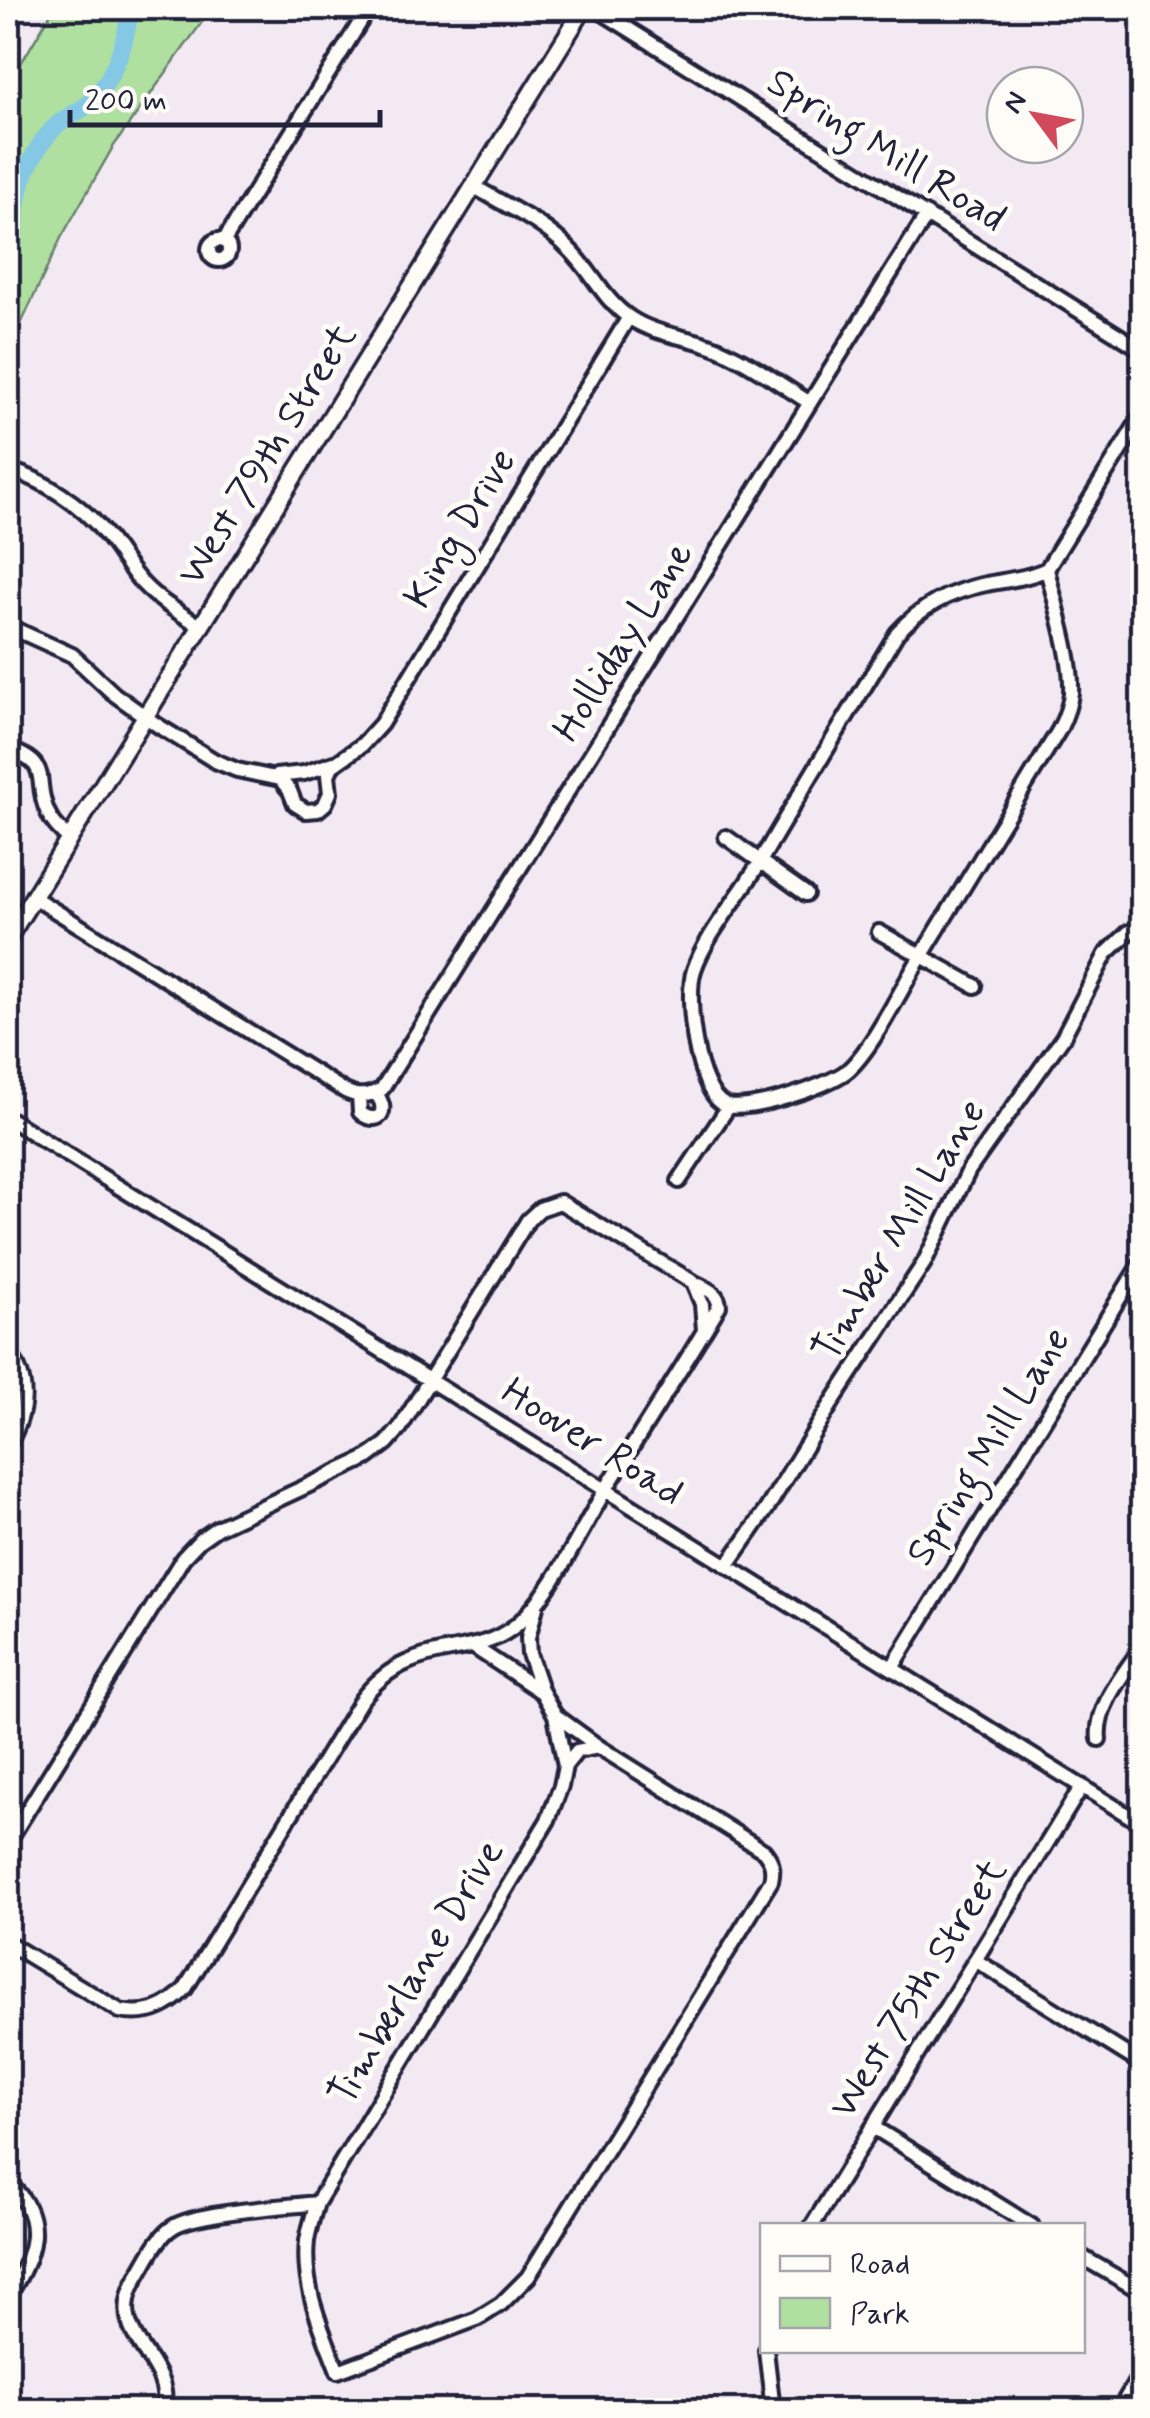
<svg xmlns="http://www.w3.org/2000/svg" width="1150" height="2418" viewBox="0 0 1150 2418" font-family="Mynerve,sans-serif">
  <rect width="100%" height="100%" fill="#f3e9f3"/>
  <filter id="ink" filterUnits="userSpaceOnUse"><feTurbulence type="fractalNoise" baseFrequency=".01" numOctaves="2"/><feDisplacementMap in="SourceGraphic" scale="20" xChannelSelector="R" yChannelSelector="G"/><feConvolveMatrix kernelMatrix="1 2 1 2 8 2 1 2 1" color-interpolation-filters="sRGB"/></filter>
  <g filter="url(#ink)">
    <path fill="#afe0a0" stroke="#68816e" stroke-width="2.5" d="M54 8H212L113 147 61 238 8 352V85Z"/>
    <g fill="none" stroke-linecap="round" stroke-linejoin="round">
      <path stroke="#85c8e6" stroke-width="18" d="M8 276C18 238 11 198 30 163 36 151 46 135 56 126 67 116 84 110 94 99 115 75 127 39 130 8"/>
      <g stroke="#22223b" stroke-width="20">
        <path id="minor" d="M595 8 1142 350
          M473 186C505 205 543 222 569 249 592 271 603 300 630 318 657 336 688 336 717 348 750 362 780 384 810 403
          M209 250a10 10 0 1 1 20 0a10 10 0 1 1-20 0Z
          M224 241 369 8
          M8 470C40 477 85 507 105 534 119 550 128 569 143 584 159 601 180 613 200 626
          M1047 569C1055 603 1073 659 1071 693 1070 706 1065 718 1059 730 1012 808 964 886 917 963 899 993 871 1051 847 1071 828 1086 747 1114 725 1105 696 1092 685 997 694 970 706 934 741 895 761 860 805 784 852 708 897 633 921 606 951 591 986 584 1007 580 1028 578 1047 569L1142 415
          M8 626 72 655 114 694 157 725 215 761 237 770 280 779 290 791 295 804 306 811 318 810 325 804 330 793 328 775 332 766 362 745 381 724 629 317
          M8 749C55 766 32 779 48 813 52 823 61 831 69 839
          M276 776 304 773 334 763
          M726 837 806 894
          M33 897 345 1091C358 1098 369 1096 382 1089L927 215
          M879 932 975 986
          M359 1096 360 1112C368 1121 385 1121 382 1105 382 1103 377 1094 376 1092
          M8 1118 1142 1824
          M679 1181 729 1106
          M8 1350C31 1382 27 1413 8 1445
          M727 1566 766 1510 835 1398 924 1263 969 1170 1063 1037 1106 954 1129 932
          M536 1607 528 1638 529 1654 542 1692 555 1715 565 1766 561 1786 548 1820 317 2203C313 2216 309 2228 307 2241 302 2288 322 2329 338 2371L477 2319 501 2304 528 2277 771 1881C774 1868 772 1861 764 1851L599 1747 555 1715
          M474 1647 540 1691
          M892 1668 1142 1261
          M1099 1739C1095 1707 1125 1672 1142 1647
          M565 1766 577 1751 599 1747
          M8 1842 183 1558 200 1540 217 1528 367 1458 387 1443 400 1428 528 1220 540 1209 560 1202 693 1282 702 1304 704 1330
          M8 1943 120 2011C147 2016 167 2008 185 1989L361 1700C374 1683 389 1670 408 1662 445 1645 481 1653 515 1626 550 1597 579 1534 603 1494 641 1431 682 1369 719 1306 719 1292 704 1288 693 1282
          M975 1960 1142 2064
          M873 2127 1032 2226
          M8 2182C49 2220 33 2256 8 2297
          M812 2226 1082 1786
          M1082 2257 1142 2292
          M766 2350 773 2410
          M163 2410C171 2381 147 2359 134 2334 123 2314 126 2296 137 2277 147 2261 157 2237 173 2227 196 2212 285 2207 317 2203
          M1119 2410 1142 2371"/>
      </g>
      <g stroke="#22223b" stroke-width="22">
        <path id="major" d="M8 938 584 8"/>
      </g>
      <use href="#minor" stroke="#fdfcf7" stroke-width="12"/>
      <use href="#major" stroke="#fdfcf7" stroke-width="15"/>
    </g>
  </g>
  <g text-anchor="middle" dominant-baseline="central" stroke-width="10" stroke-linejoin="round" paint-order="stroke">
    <g font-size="40" fill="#22223b" stroke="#fdfcf7">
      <text transform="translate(886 151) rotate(32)">Spring Mill Road</text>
      <text transform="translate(268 455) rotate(-58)">West 79th Street</text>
      <text transform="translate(461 529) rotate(-59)">King Drive</text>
      <text transform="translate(624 642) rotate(-58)">Holliday Lane</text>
      <text transform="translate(900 1231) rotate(-59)">Timber Mill Lane</text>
      <text transform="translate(592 1443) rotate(32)">Hoover Road</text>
      <text transform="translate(989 1447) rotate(-58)">Spring Mill Lane</text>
      <text transform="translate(417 1973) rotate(-59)">Timberlane Drive</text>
      <text transform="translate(919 1989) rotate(-58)">West 75th Street</text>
    </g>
  </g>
  <rect width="1150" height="2418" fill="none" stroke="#fdfcf7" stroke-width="40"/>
  <rect x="20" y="20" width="1110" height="2378" fill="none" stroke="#22223b" stroke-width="4" filter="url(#ink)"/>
  <rect x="760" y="2223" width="325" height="130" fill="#fdfcf7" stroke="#a5a5ac" stroke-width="2.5"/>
  <rect x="780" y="2256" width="50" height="15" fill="#fdfcf7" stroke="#a5a5ac" stroke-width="2.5"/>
  <text x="850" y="2273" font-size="30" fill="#22223b">Road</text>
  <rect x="780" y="2298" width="50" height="30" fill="#afe0a0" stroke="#a5a5ac" stroke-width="2.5"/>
  <text x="850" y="2323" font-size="30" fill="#22223b">Park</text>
  <g transform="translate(1035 115) rotate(302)"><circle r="48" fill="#fdfcf7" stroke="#a5a5ac" stroke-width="2.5"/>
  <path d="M0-8L18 38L0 25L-18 38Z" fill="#d1495b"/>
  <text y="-15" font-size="28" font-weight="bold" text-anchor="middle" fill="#22223b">N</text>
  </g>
  <path d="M70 110v15h310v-15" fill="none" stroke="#22223b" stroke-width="5"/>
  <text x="85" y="110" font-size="30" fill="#22223b" stroke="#fdfcf7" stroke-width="8" paint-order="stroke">200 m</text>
</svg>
